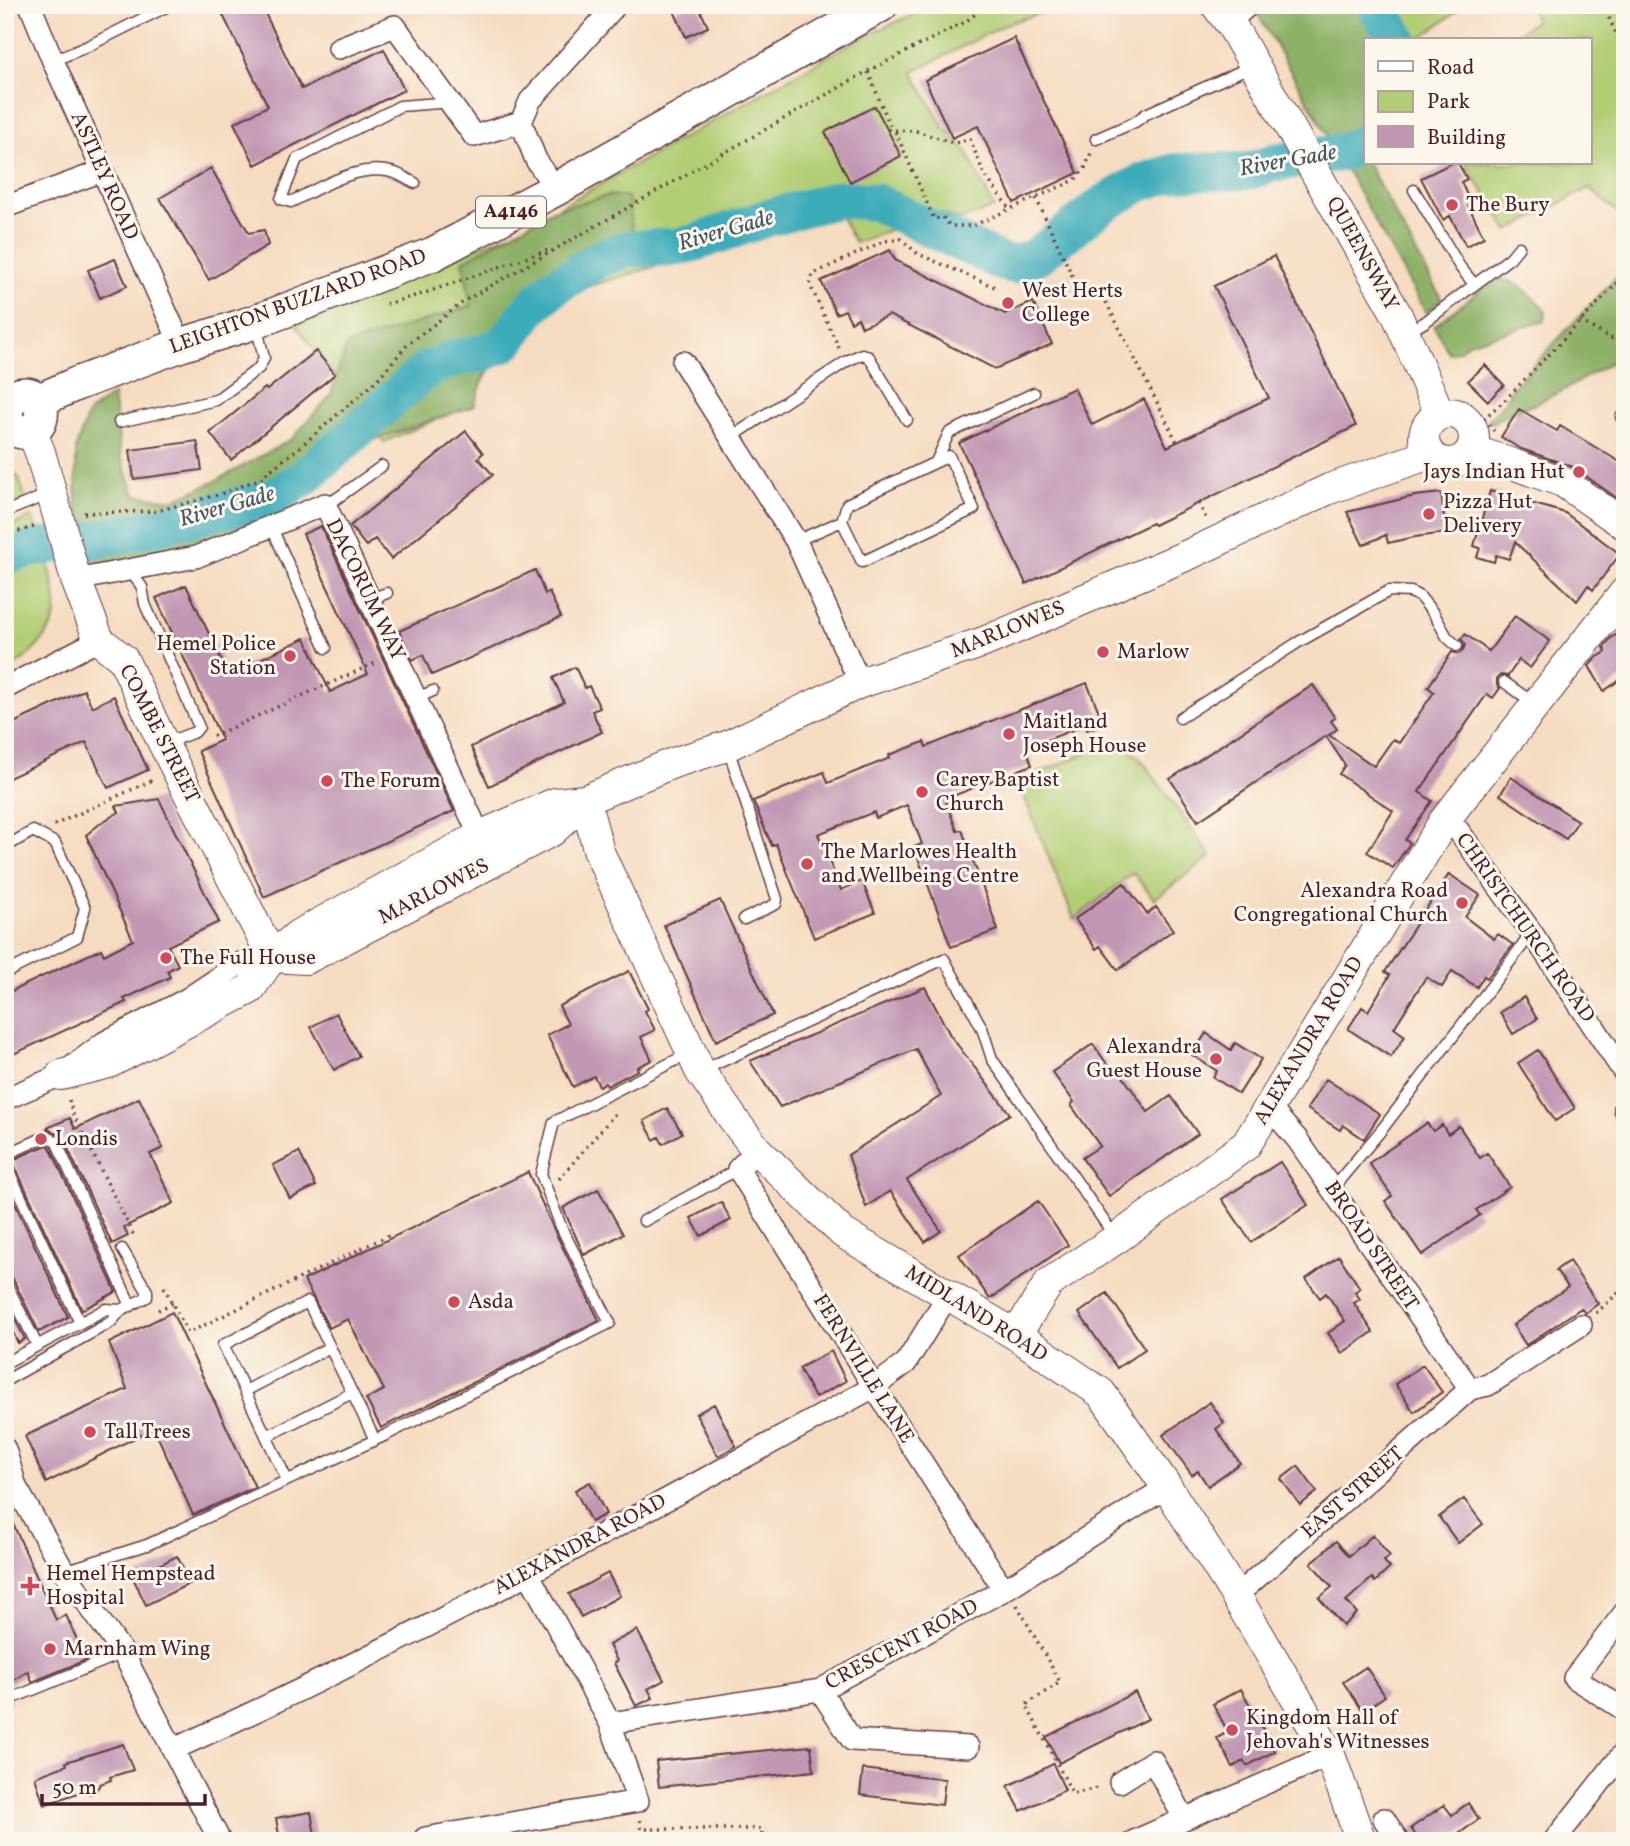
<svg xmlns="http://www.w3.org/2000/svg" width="1630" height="1846" viewBox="0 0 1630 1846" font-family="Vollkorn,serif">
  <rect width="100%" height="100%" fill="#fbf7ec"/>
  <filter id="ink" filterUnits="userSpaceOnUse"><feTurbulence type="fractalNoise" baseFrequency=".0143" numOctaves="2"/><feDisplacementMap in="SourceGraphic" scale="14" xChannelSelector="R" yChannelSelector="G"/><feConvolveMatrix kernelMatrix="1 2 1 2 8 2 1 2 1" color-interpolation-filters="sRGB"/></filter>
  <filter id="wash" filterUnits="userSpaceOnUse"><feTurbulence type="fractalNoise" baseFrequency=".00686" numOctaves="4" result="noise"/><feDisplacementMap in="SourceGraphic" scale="28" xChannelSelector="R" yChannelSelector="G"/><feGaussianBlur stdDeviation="1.57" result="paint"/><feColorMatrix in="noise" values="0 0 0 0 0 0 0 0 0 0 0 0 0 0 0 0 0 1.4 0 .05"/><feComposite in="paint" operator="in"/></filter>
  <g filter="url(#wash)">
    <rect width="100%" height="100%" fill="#f5dbbf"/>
    <path fill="#b2ce75" stroke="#7e7650" stroke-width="2" d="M933 5H1068L1008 23 913 72 944 128 966 150 994 208 961 220 937 212 855 243 838 212 570 292 507 336 471 405 384 442 293 321 517 231 857 40Z
      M1352 5H1465L1418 40H1378Z
      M1528 5H1625V219L1589 188 1508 231 1465 163H1590V40H1509L1536 20Z
      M5 463 19 478 26 500 5 508Z
      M32 517C40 540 59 588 56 611 53 636 26 660 5 671V528Z
      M1119 739 1143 762 1211 856 1154 899 1133 873 1074 919 1018 782Z"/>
    <path fill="#8db166" stroke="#6c6848" stroke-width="2" d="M1270 5H1353L1372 26 1381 40H1366V122L1332 143 1257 13Z
      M1358 146 1442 300 1426 313 1340 158Z
      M611 195 628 197 635 252 567 288 507 334 484 376 474 406 362 444 307 484 305 498 186 555 86 567 76 502V447L89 412 113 395 121 457 135 495 174 500 214 482 292 439 330 396 347 345 471 306 463 261 553 210Z
      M1625 268V371L1622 372 1615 360 1564 390 1530 406 1513 411 1492 423 1488 420 1507 399 1511 389Z
      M1499 279C1520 279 1532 298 1546 311L1545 321 1468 343 1460 350 1449 353 1434 326 1491 282Z"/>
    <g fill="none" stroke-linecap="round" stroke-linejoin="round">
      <path stroke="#3dacba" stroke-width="38" d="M1375 5 1399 40
        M5 556 38 547 98 539 155 527 272 498 303 478 425 371 456 358 483 353 505 343 531 308 551 289 601 258 627 249 677 247 694 243 767 218 839 199 875 202 1001 262 1014 265 1037 256 1102 205 1142 182 1176 172 1249 171 1274 163 1344 152 1366 142"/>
    </g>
    <g id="blocks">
      <path fill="#c197b3" d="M218 5H261L302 89 384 49 404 90 255 165 234 123 268 106Z
        M687 5H698L708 27 686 37 674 11Z
        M1014 38 1078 173 1014 203 978 126 952 138 925 80Z
        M875 106 901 156 850 182 825 132Z
        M1452 163H1458L1467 179 1461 182 1471 204 1468 205 1484 237 1466 246 1450 216 1443 220 1421 178Z
        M211 168 249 233 264 230 268 245 209 280 160 198Z
        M890 250 895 260 1005 314 1033 302 1052 344 995 369 889 315 862 327 858 318 851 322 845 310 836 314 821 281Z
        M1274 256 1356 426 1154 525 1152 523 1026 584 959 443 1074 388 1092 425 1144 399 1167 447 1269 398 1214 286Z
        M115 259 127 286 100 298 88 270Z
        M316 351 335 374 231 460 210 433 265 388 267 390Z
        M1485 365 1504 385 1488 401 1468 381Z
        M1519 409 1557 431 1560 426 1625 465V504L1573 467 1519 448 1501 437Z
        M466 431 483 453 478 458 493 475 391 559 375 539 366 546 350 526Z
        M197 441 202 470 134 479 130 450Z
        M1490 491 1565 513 1620 554 1593 590 1588 585 1577 601 1515 542 1509 559 1496 555 1494 562 1477 557 1480 548 1474 546Z
        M1441 493 1446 533 1415 537 1388 543 1386 535 1363 545 1347 512 1415 496Z
        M321 526 454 811 264 897 198 751 222 740 156 598 186 585 228 674 305 638 330 692 368 674 303 534Z
        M535 570 545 594 549 592 561 617 432 675 423 655 412 660 399 631Z
        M1515 616 1550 641 1530 668 1519 660 1508 676 1501 675 1497 678V685L1500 688 1493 698 1487 694 1419 792 1432 801 1405 840 1410 843 1393 868 1367 852 1393 811 1339 774 1345 765 1326 736 1198 821 1170 779 1313 685 1335 718 1331 721 1337 729 1329 735 1374 766 1393 739 1399 743 1434 692 1428 687 1452 652 1459 654 1463 651 1465 644 1461 639 1465 634 1489 651Z
        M1625 630V676L1604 691 1589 666 1596 658 1606 652 1604 647 1611 638Z
        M575 667 585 688 589 686 600 708 592 711 602 732 489 786 471 747 564 702 553 678Z
        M1087 683 1104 724 1087 730 1085 725 1026 748 1032 765 945 799 957 831 962 830 998 930 951 947 914 847 922 844 907 805 876 818 874 812 818 834 841 890 862 881 875 913 814 938 776 844 772 846 753 801 824 772 828 783 890 758 889 755 924 742 926 747Z
        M84 690 92 707 114 696 148 770 108 788 86 742 5 780V727Z
        M1511 777 1578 821 1566 839 1500 795Z
        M159 799 219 922 168 946 178 965 167 971 170 977 124 999 126 1002 5 1058V994L101 949 104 955 133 940 86 835 102 822 119 812 116 806Z
        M1449 874 1480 895 1465 917 1494 939 1498 934 1513 945 1487 978 1484 976 1477 987 1452 971 1442 987 1426 977 1394 1028 1405 1036 1391 1057 1348 1029 1362 1007 1368 1011 1390 975 1385 972Z
        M1124 883 1147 914 1156 907 1173 930 1118 970 1100 946 1096 949 1075 919Z
        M720 900 773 1015 716 1041 664 925Z
        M629 971 648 1009 645 1011 655 1030 641 1037 652 1060 637 1067 638 1070 607 1086 605 1083 599 1086 594 1076 573 1087 547 1035 568 1024 559 1006Z
        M925 987 950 1035 1010 1114 907 1180 941 1231 925 1242 890 1191 866 1207 848 1155 941 1096 916 1049 780 1107 750 1061Z
        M1524 997 1537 1019 1513 1034 1500 1012Z
        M336 1013 359 1056 334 1070 311 1027Z
        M1206 1033 1231 1050 1235 1043 1261 1059 1239 1094 1213 1077 1217 1071 1192 1055Z
        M1093 1044 1114 1074 1119 1071 1148 1112 1171 1096 1198 1134 1109 1196 1082 1158 1100 1146 1071 1105 1074 1102 1052 1072Z
        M1538 1050 1575 1108 1555 1121 1518 1063Z
        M1326 1079 1380 1114 1364 1139 1343 1125 1340 1130 1307 1109Z
        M139 1098 163 1148 150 1154 174 1203 124 1227 128 1236 112 1244 63 1138 47 1128 70 1118 75 1129Z
        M667 1108 682 1133 663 1144 659 1137 654 1140 644 1121Z
        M1427 1123 1433 1131 1442 1125 1448 1134 1459 1126 1480 1158 1487 1153 1510 1187 1476 1210 1480 1215 1422 1255 1385 1201 1392 1196 1369 1163Z
        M47 1145 50 1147 116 1292 82 1310 12 1160Z
        M299 1152 316 1186 290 1199 273 1165Z
        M1280 1162 1308 1205 1251 1242 1222 1199Z
        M528 1172 555 1232 599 1320 381 1428 366 1399 384 1390 348 1319 329 1328 304 1280Z
        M5 1182 68 1317 39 1332 12 1277 5 1273Z
        M598 1189 623 1234 584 1255 563 1208Z
        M1038 1201 1068 1245 990 1299 959 1255Z
        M721 1202 731 1220 701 1236 691 1218Z
        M1339 1256 1360 1288 1355 1292 1360 1299 1354 1303 1373 1332 1342 1353 1328 1333 1345 1321 1326 1293 1320 1298 1306 1279Z
        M1569 1261 1598 1304 1585 1313 1581 1308 1526 1345 1513 1325 1568 1287 1556 1270Z
        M1107 1293 1145 1349 1117 1368 1079 1313Z
        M5 1299 25 1339 18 1343 5 1316Z
        M172 1312 255 1487 193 1515 154 1428 46 1483 25 1436 127 1389 109 1343Z
        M831 1351 846 1381 815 1398 799 1368Z
        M1423 1365 1442 1392 1414 1412 1395 1384Z
        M1210 1402 1224 1423 1216 1429 1240 1463 1208 1486 1198 1471 1192 1475 1163 1435Z
        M714 1404 736 1446 718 1456 696 1414Z
        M1298 1466 1317 1492 1300 1505 1281 1479Z
        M590 1482 606 1514 591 1522 575 1490Z
        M1464 1499 1483 1524 1458 1543 1439 1517Z
        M5 1506 56 1620 66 1615 86 1660 32 1682 28 1671 5 1686Z
        M1373 1535 1390 1556 1384 1561 1390 1568 1375 1582 1372 1578 1346 1601 1357 1613 1343 1626 1319 1598 1332 1587 1311 1563 1336 1541 1349 1556Z
        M177 1556 191 1583 146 1605 133 1578Z
        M608 1573 620 1596 581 1617 569 1594Z
        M637 1630 664 1680 648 1689 653 1698 636 1706 614 1663 617 1661 609 1645Z
        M1366 1667 1385 1696 1363 1711 1343 1682Z
        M1241 1689 1275 1751 1247 1766 1244 1761 1233 1767 1217 1738 1228 1732 1213 1704Z
        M1135 1692 1148 1719 1059 1763 1046 1737Z
        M123 1744 133 1770 110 1777 111 1780 100 1784 96 1791 90 1794 83 1791 44 1805 35 1777 67 1765 66 1762Z
        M811 1746 814 1771 659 1787 656 1761Z
        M1053 1764 1065 1790 1021 1811 1008 1786Z
        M863 1769 945 1779 942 1805 860 1795Z
        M1468 1803 1479 1819 1449 1841H1419L1411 1828 1444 1805 1452 1815Z
        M311 1812 316 1841H280L276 1818Z"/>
    </g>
  </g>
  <g filter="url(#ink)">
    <use href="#blocks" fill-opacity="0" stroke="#643b41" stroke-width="2"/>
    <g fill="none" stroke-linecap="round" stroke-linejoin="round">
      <g stroke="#643b41" stroke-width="13">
        <path id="lane" d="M1235 24 1257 5
          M53 61 88 46 170 5
          M1096 139 1135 122 1146 114 1252 66
          M415 183C408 180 401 175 395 173 360 162 321 187 291 202L281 199 297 159 400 106 451 102
          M1414 190 1460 267 1474 284
          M1406 333 1425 322 1510 258 1519 247
          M1621 417 1625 416
          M119 422 216 400 259 368 264 358 256 324
          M730 438 847 361 862 354 869 357 907 420
          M936 462 949 433 1034 393
          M325 504 336 499 382 466
          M5 512 49 494
          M271 526 326 648
          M796 541 842 521 847 504 949 456 974 509 862 562 842 521
          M130 571 142 587 145 604 199 727 195 732 165 743
          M370 599 387 593
          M1504 682 1535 704
          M417 698 433 691
          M1180 718 1297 643 1389 591 1411 592 1420 597 1434 614 1447 637 1457 646
          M728 748 777 899 776 904 744 919
          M5 847 33 831 55 843 85 908 77 937 5 973
          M703 1070 944 959 982 1028 992 1059 1115 1237
          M5 1155 47 1136 56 1141 131 1306
          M5 1163 80 1323
          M1332 1189 1383 1128 1532 933
          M644 1221 738 1169
          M5 1281 37 1345
          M5 1363 106 1309 121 1310
          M5 1381 111 1322 121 1310 147 1297V1291L122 1249
          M245 1391 330 1347
          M267 1436 352 1393
          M287 1480 223 1345 308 1302 375 1440
          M5 1497 16 1487
          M64 1571 147 1545 386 1435 610 1323 562 1229 541 1174 554 1122 690 1053
          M5 1723 13 1698 123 1653"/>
      </g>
      <g stroke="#643b41" stroke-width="24">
        <path id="street" d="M30 5 53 61 181 345
          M339 48 395 26 474 136 521 122
          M556 189 536 160 521 122 530 101 616 5
          M5 207 102 171
          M683 362 796 541 860 683
          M76 580 196 557 325 504 480 836
          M5 688 99 640
          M1444 821 1458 830 1532 933 1625 1074
          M5 1099 61 1075 105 1042 187 999 241 963 272 957
          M1268 1106 1297 1139 1470 1389
          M1625 1108V1109
          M757 1150 738 1169 874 1387 1004 1590
          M5 1449 16 1487 64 1571 123 1653 220 1841
          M528 1573 610 1723 820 1690 1004 1590 1167 1487
          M1236 1596 1470 1389 1488 1385 1581 1325
          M1625 1612 1574 1678 1625 1710
          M820 1690 852 1740 968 1747
          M174 1749C413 1641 643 1512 874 1387L906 1363 948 1295
          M1120 1782 1153 1761 1184 1818
          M1384 1819 1398 1841
          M425 1838 638 1801 610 1723
          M1134 1841 1330 1755
          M1554 1841 1625 1751"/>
      </g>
      <g stroke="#643b41" stroke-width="32">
        <path id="secondary" d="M1216 5 1232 26 1397 315 1440 415
          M1424 438a25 25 0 1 1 50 0a25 25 0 1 1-50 0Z
          M31 430 40 452 76 580 99 640 123 659 163 743 272 957
          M1469 453 1487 455 1563 482 1625 525
          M585 800 599 852 700 1071 736 1123 757 1150 843 1233 1016 1335 1101 1393 1167 1487 1236 1596 1330 1755 1361 1841
          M272 957 306 959 552 831 585 800
          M61 1075 109 1063 250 989 272 957 298 935 480 836 555 803 585 800 673 763 727 746 860 683 984 642 1190 554 1329 489 1430 454
          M1016 1335 1049 1283 1116 1239 1246 1145 1444 821 1625 592"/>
      </g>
      <g stroke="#643b41" stroke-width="36">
        <path id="primary" d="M38 401 76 384 181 345 255 322 433 254 556 189 881 5
          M5 409 15 396C52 383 49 446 13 429L5 417"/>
      </g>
      <path stroke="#643b41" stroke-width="3.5" stroke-dasharray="2 5" stroke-linecap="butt" d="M1603 5 1625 53
        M868 72 891 128
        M888 130 896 133 934 219 943 217 950 226H972L1075 180 1085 168 1091 153
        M888 130 916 131 954 143 970 139 984 174 1009 208
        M1036 198 1078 288 1102 294 1177 442
        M386 304 422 294 551 249
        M1580 321 1610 338 1625 341
        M839 348 810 285 813 274 884 241 901 239 918 254 997 288
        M1484 419 1494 431
        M1473 428 1504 401 1625 275
        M1199 503 1207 521
        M84 513 157 511 221 494 259 479 300 447 375 382 408 344 466 300 868 71 965 22 987 5
        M5 535 34 527
        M213 736 375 663
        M54 825 155 779
        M69 1100 73 1114 135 1238
        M559 1179 614 1115V1110
        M164 1287 188 1333 391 1234
        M158 1310 173 1303
        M1596 1313 1625 1287
        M1017 1605 1060 1682 1026 1705 1073 1794 1101 1787
        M640 1820 641 1829H762V1841"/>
      <use href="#lane" stroke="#fff" stroke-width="10"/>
      <use href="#street" stroke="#fff" stroke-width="21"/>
      <use href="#secondary" stroke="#fff" stroke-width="30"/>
      <use href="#primary" stroke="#fff" stroke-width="33"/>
    </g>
  </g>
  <g fill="#d1495b" stroke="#fbf7ec" stroke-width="2.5">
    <circle cx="1452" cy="205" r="7"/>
    <circle cx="1008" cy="303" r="7"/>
    <circle cx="1579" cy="472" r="7"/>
    <circle cx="1429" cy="514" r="7"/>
    <circle cx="1103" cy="652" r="7"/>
    <circle cx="290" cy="656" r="7"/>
    <circle cx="1009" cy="734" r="7"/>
    <circle cx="327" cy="781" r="7"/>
    <circle cx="922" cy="792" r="7"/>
    <circle cx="807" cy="864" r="7"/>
    <circle cx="1462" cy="903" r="7"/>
    <circle cx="166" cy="958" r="7"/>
    <circle cx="1216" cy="1059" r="7"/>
    <circle cx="41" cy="1139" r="7"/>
    <circle cx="454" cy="1302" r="7"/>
    <circle cx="90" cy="1432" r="7"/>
    <path d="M26.5 1575.5h7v7h7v7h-7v7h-7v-7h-7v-7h7z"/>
    <circle cx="50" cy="1649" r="7"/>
    <circle cx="1232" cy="1730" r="7"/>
  </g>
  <g text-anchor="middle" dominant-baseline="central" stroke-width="6" stroke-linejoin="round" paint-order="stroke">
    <rect fill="#fbf7ec" stroke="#7f6065" stroke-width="2" x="476" y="196.5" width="70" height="31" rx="5"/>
    <g font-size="19" font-weight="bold" fill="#4a1f2b">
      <text x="511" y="212">A4146</text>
    </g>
    <g font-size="21" fill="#4a1f2b" stroke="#fbf7ec">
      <text transform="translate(104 176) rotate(66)">ASTLEY ROAD</text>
      <text transform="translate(1362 254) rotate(61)">QUEENSWAY</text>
      <text transform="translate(298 302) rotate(-20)">LEIGHTON BUZZARD ROAD</text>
      <text transform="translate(365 590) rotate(64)">DACORUM WAY</text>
      <text transform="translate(1008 630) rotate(-22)">MARLOWES</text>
      <text transform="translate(159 734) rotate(63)">COMBE STREET</text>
      <text transform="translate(434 892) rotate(-27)">MARLOWES</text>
      <text transform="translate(1525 928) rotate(55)">CHRISTCHURCH ROAD</text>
      <text transform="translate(1309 1041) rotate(-59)">ALEXANDRA ROAD</text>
      <text transform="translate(1371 1246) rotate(56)">BROAD STREET</text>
      <text transform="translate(976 1314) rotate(32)">MIDLAND ROAD</text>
      <text transform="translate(863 1369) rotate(58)">FERNVILLE LANE</text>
      <text transform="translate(1353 1493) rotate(-41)">EAST STREET</text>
      <text transform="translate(580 1545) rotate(-28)">ALEXANDRA ROAD</text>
      <text transform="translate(902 1645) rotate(-28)">CRESCENT ROAD</text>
    </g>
    <g font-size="21" fill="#4a1f2b" stroke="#fbf7ec" text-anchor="start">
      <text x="1466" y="205">The Bury</text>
      <text x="1022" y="291">West Herts<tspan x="1022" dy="24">College</tspan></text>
      <text x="1565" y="472" text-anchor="end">Jays Indian Hut</text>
      <text x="1443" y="502">Pizza Hut<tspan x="1443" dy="24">Delivery</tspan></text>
      <text x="276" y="644" text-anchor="end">Hemel Police<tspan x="276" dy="24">Station</tspan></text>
      <text x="1117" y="652">Marlow</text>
      <text x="1023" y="722">Maitland<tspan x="1023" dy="24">Joseph House</tspan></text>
      <text x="936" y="780">Carey Baptist<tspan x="936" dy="24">Church</tspan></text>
      <text x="341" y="781">The Forum</text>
      <text x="821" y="852">The Marlowes Health<tspan x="821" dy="24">and Wellbeing Centre</tspan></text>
      <text x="1448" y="891" text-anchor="end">Alexandra Road<tspan x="1448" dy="24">Congregational Church</tspan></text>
      <text x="180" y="958">The Full House</text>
      <text x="1202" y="1047" text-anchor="end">Alexandra<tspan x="1202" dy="24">Guest House</tspan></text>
      <text x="55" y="1139">Londis</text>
      <text x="468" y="1302">Asda</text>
      <text x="104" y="1432">Tall Trees</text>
      <text x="46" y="1574">Hemel Hempstead<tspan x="46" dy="24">Hospital</tspan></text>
      <text x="64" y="1649">Marnham Wing</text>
      <text x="1246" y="1718">Kingdom Hall of<tspan x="1246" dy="24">Jehovah's Witnesses</tspan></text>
    </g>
    <g font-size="23" font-style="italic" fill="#455764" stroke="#fbf7ec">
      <text transform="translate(1288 161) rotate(-10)">River Gade</text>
      <text transform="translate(726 231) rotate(-16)">River Gade</text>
      <text transform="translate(227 507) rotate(-16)">River Gade</text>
    </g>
  </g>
  <rect width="1630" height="1846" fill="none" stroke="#fbf7ec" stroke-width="28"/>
  <rect x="1364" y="38" width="228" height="126" fill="#fbf7ec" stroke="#b4a19f" stroke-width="2"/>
  <rect x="1378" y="61" width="35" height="10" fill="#ffffff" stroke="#b4a19f" stroke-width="2"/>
  <text x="1427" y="74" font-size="21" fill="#4a1f2b">Road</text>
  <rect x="1378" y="91" width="35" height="21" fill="#b2ce75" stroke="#b4a19f" stroke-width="2"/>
  <text x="1427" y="108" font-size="21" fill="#4a1f2b">Park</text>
  <rect x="1378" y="126" width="35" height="21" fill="#c197b3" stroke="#b4a19f" stroke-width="2"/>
  <text x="1427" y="144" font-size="21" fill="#4a1f2b">Building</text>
  <path d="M42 1794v10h163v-10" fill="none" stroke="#4a1f2b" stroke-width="3.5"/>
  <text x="52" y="1794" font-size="21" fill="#4a1f2b" stroke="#fbf7ec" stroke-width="5" paint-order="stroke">50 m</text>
</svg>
